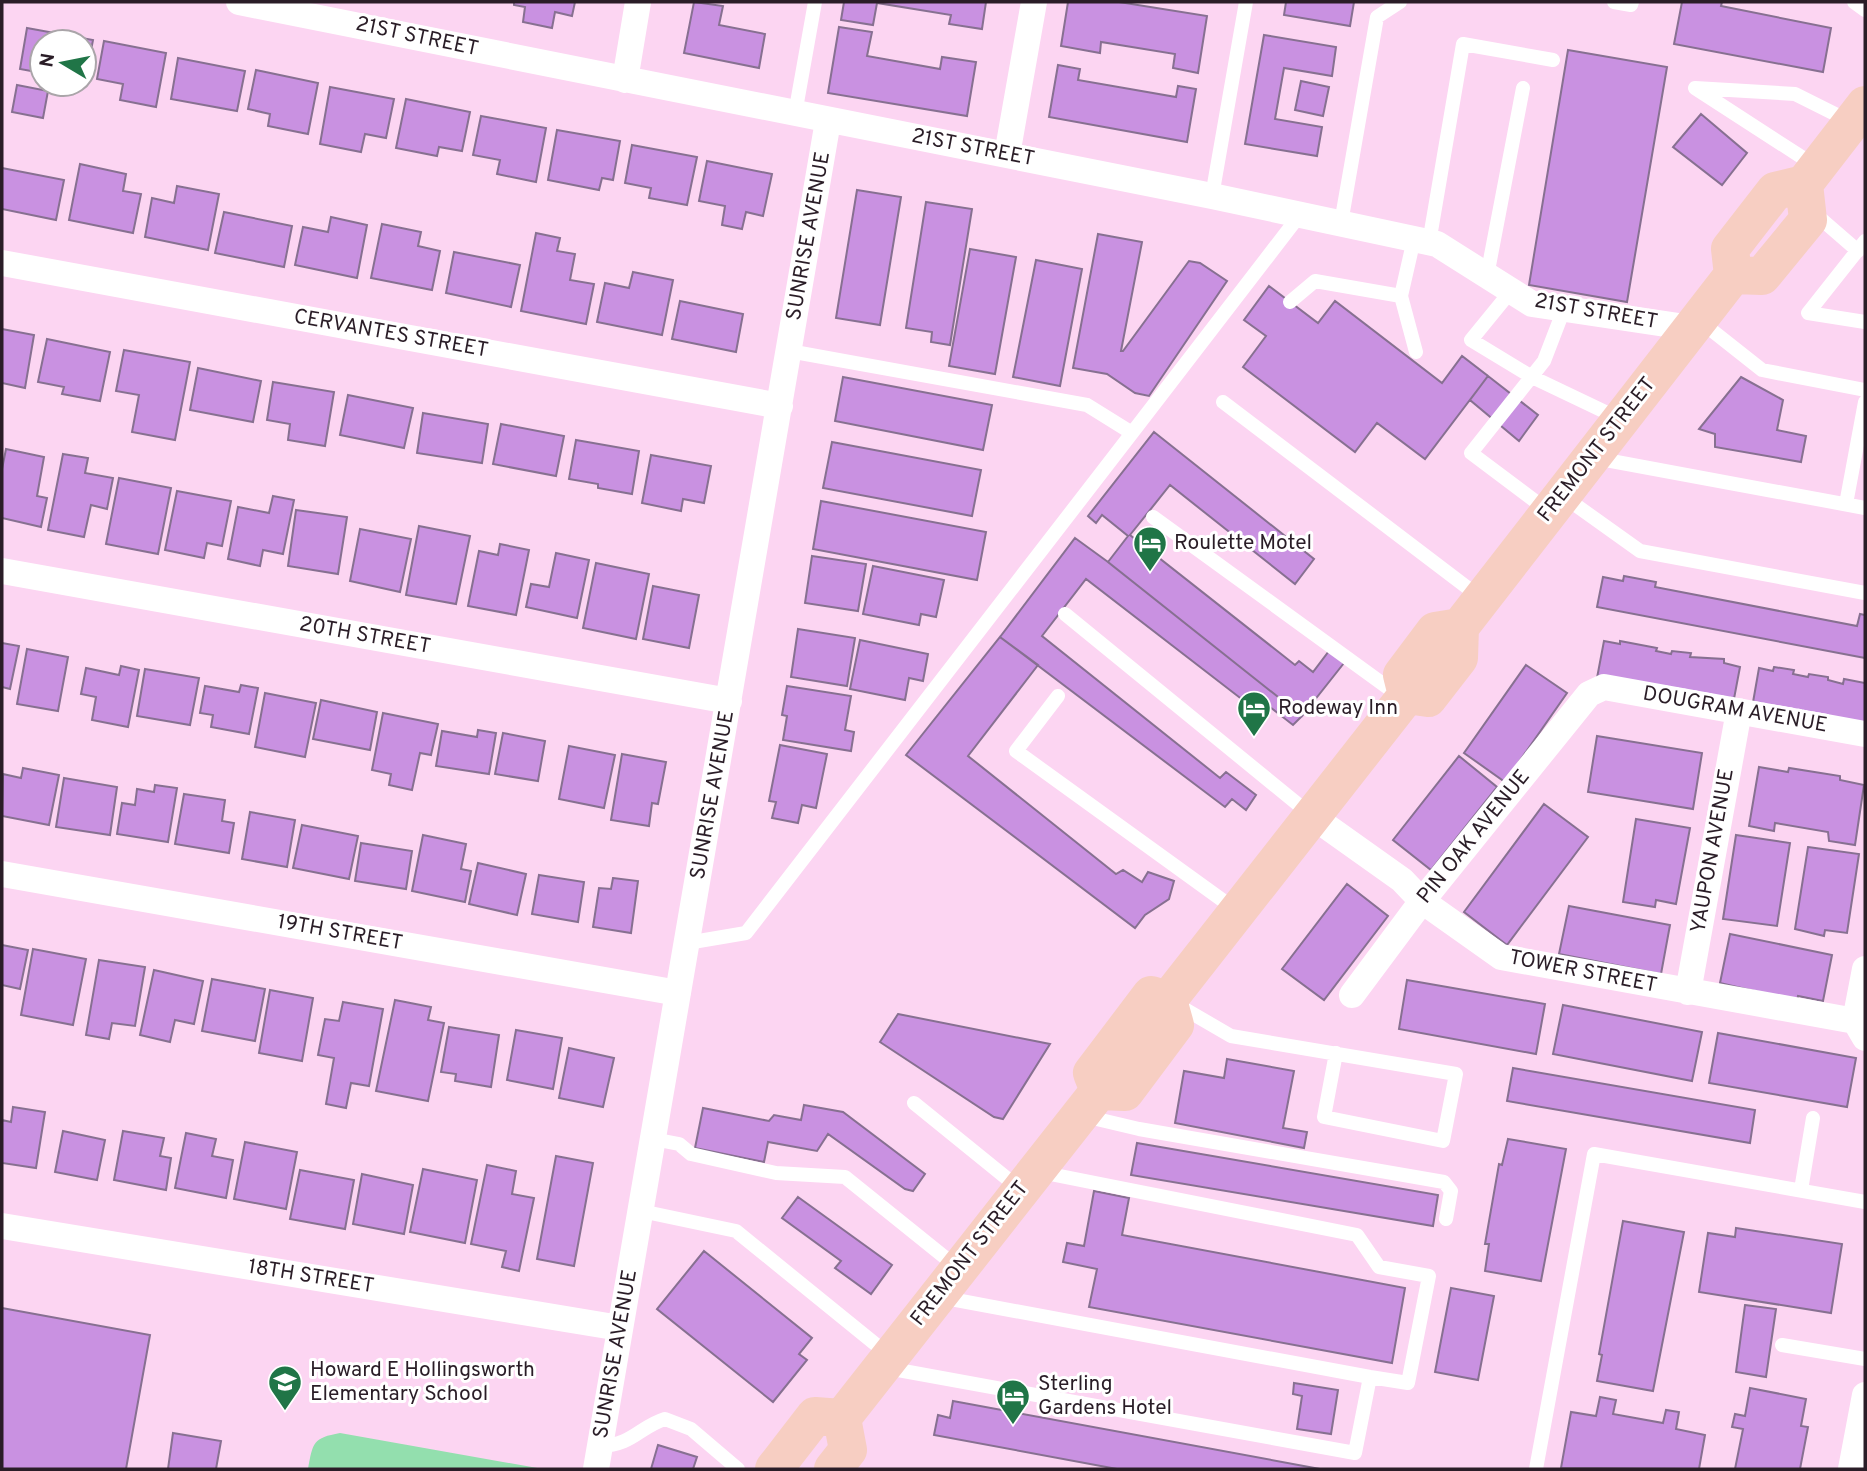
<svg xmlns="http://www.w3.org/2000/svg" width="1867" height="1471" viewBox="0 0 1867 1471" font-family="Overpass,sans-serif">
  <rect width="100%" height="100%" fill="#fcd5f2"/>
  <path fill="#93dfae" d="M340 1433 543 1469H308C313 1442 313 1438 340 1433Z"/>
  <path fill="#c991e1" stroke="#877091" stroke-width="2" d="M514 2H575L572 16 555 12 552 28 523 22 525 7 514 5Z
    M694 2 723 6 719 25 765 34 759 68 684 53Z
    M844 2H986L982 29 949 24 951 15 877 3 873 25 841 20Z
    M1068 2H1119L1207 16 1198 73 1173 68 1175 54 1101 42 1100 53 1061 46Z
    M1286 2H1354L1350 26 1284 15Z
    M1682 2H1722L1721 6 1831 28 1823 72 1674 44Z
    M839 27 872 32 867 56 940 69 942 57 976 62 967 116 828 93Z
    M27 28 93 40 85 81 84 42H42V73L20 69Z
    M1264 35 1336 47 1332 76 1284 68 1275 119 1322 127 1317 156 1245 144Z
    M104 41 166 53 156 107 120 100 123 84 97 79Z
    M1568 50 1667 67 1627 302 1529 285Z
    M178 58 245 71 237 111 171 99Z
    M1058 65 1080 69 1078 80 1176 97 1178 86 1196 89 1187 142 1049 117Z
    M256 70 318 83 308 134 268 126 270 114 248 109Z
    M1301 81 1329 87 1323 116 1295 110Z
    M17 85 48 91 43 118 12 112Z
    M330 87 394 99 386 138 365 134 361 152 320 144Z
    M406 99 470 112 462 151 439 147 437 156 396 148Z
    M1701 114 1747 153 1722 185 1673 147Z
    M481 116 546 128 536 182 497 174 500 160 473 155Z
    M557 130 620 141 613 180 602 178 599 190 548 180Z
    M632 145 697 157 687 205 649 198 651 188 625 183Z
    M707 161 772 174 763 216 746 212 742 229 722 225 725 206 699 201Z
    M80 164 126 174 123 191 141 194 133 233 69 220Z
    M2 168 64 180 56 220 2 209Z
    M177 186 219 194 208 250 145 237 152 198 174 203Z
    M857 190 901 197 880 325 836 318Z
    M926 202 972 209 950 345 931 342 932 332 906 328Z
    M224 212 292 226 284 267 215 253Z
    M331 217 367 225 357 278 295 265 303 227 328 232Z
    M382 224 421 232 418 246 440 251 432 290 371 278Z
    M536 233 560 238 557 251 575 254 570 280 594 284 586 324 521 311Z
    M1098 234 1142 242 1121 351H1123L1189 261 1200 263 1227 281 1149 396 1135 393 1107 374 1073 368Z
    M970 249 1016 257 995 374 949 366Z
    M454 252 520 265 511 307 446 293Z
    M1036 260 1082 269 1060 386 1013 377Z
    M633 272 673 280 662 335 597 322 605 283 629 288Z
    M1269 286 1318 323 1335 301 1442 383 1462 356 1488 376 1425 459 1377 423 1355 452 1243 367 1266 336 1244 320Z
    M680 301 743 314 736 352 672 339Z
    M2 329 34 335 25 388 2 383Z
    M47 339 110 352 100 401 62 394 64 387 38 382Z
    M124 350 190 362 175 440 132 432 139 395 116 391Z
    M198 368 261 381 253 422 190 410Z
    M1488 376 1538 415 1519 441 1470 400Z
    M843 377 992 405 983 450 835 421Z
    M1741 377 1783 400 1777 430 1806 436 1801 462 1715 447V434L1699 429Z
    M273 382 334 392 325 446 288 440 290 424 267 420Z
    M348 395 413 408 404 448 340 435Z
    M423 413 488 424 482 463 417 453Z
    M501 424 564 436 556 476 493 464Z
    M1154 432 1314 559 1295 584 1170 485 1130 535 1295 665 1299 661 1313 672 1329 651 1344 663 1302 716 1108 562 1128 536 1102 515 1096 523 1088 516Z
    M576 440 639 451 632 494 598 488V484L569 479Z
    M832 442 981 470 972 516 823 488Z
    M6 449 44 457 37 496 47 498 41 527 2 518V469Z
    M63 454 88 458 85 473 113 478 107 509 91 505 84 537 48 530Z
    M651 455 711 466 704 503 683 499 681 511 642 503Z
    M119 478 171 488 158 554 106 544Z
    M177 491 231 501 222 546 207 543 204 558 165 550Z
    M273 496 294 500 283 554 263 550 260 566 228 559 238 507 269 513Z
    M821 501 986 532 977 580 813 549Z
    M296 510 347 517 338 574 288 566Z
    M419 526 470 536 456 604 406 595Z
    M360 529 411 539 400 592 350 581Z
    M1075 538 1108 562 1302 716 1293 725 1256 696 1248 704 1086 579 1042 636 1220 778 1226 772 1256 795 1246 810 1232 799 1225 807 1000 637Z
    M500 544 529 550 516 615 468 606 479 551 498 555Z
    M556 553 589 560 577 618 526 607 531 584 549 587Z
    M812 556 866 564 858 611 805 603Z
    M596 563 649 574 636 639 583 628Z
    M873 566 944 580 936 617 921 614 919 625 863 614Z
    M1624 576 1656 582 1655 587 1857 626 1860 614 1865 615V658L1597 607 1603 577 1623 581Z
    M653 586 699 595 689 648 643 639Z
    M798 629 855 638 847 686 791 677Z
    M1000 637 1038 665 968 756 1116 874 1123 870 1142 882 1148 872 1174 881 1169 899 1145 915 1135 928 906 755Z
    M860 640 928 654 923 681 909 678 905 700 850 689Z
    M1604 641 1620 644V641L1657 648 1656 651 1671 654 1672 651 1691 653 1690 657 1724 659V663L1740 667 1733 704 1597 678Z
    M2 643 19 646 10 689 2 687Z
    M27 649 68 657 58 711 17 704Z
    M1526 665 1567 693 1505 782 1464 753Z
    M121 666 139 670 128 727 92 720 96 697 81 694 86 668 119 675Z
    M1774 667 1794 670 1793 674 1808 677 1809 674 1828 677V680L1843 684 1844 679 1865 683V727L1752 708 1759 668 1773 671Z
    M145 669 199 678 190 725 137 716Z
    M241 685 258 688 249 734 211 727 213 715 200 713 205 686 239 692Z
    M787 686 851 696 845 730 854 732 851 751 783 740 787 716 782 715Z
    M265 693 316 703 305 757 255 747Z
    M321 700 377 712 370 750 313 739Z
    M383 713 438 724 431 755 420 753 412 790 389 785 391 774 372 770Z
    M478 730 496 733 489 774 436 766 442 731 477 737Z
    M503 733 545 741 538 781 495 774Z
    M1597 736 1702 753 1693 809 1588 792Z
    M780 745 827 754 816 808 802 805 798 823 772 818 776 802 769 801Z
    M569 746 615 755 604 808 559 799Z
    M622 754 666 762 658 804 652 803 649 826 611 820Z
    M1459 756 1497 787 1431 870 1393 840Z
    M1759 767 1788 772 1789 768 1840 776V780L1864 785 1855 845 1829 841 1828 832 1775 823 1774 831 1749 826Z
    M23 768 59 775 49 825 2 816 3 774 21 778Z
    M64 778 117 787 110 835 56 827Z
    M155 785 177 788 168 842 117 834 122 803 135 805 137 789 154 792Z
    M184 794 225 800 222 821 234 823 229 853 175 844Z
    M1544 804 1588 837 1507 945 1464 912Z
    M250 812 295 820 287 867 242 859Z
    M1636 819 1690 828 1676 904 1656 900 1655 907 1623 902Z
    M302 825 358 836 349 879 293 868Z
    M423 835 466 844 461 869 471 871 465 902 412 891Z
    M1736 835 1790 843 1777 926 1723 919Z
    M361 843 412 851 406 889 355 881Z
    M1808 847 1859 854 1847 933 1825 930 1824 936 1795 929Z
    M478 863 526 874 517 915 469 904Z
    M539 875 584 882 578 922 532 914Z
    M613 878 638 881 631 933 593 927 599 888 611 889Z
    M1347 884 1388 916 1324 1000 1282 969Z
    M1569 906 1670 925 1661 974 1559 954Z
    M1730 934 1832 955 1823 1001 1798 996 1797 1001 1720 983Z
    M2 945 28 950 20 989 2 985Z
    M33 949 86 959 73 1025 21 1015Z
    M99 960 145 967 135 1026 112 1023 109 1039 86 1035Z
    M154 970 203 981 194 1024 175 1020 170 1042 140 1035Z
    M212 979 265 989 255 1041 202 1031Z
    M1407 980 1545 1004 1536 1054 1399 1029Z
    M270 990 313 998 302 1061 259 1053Z
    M395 1000 431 1007 428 1020 444 1023 428 1101 376 1091Z
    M343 1002 383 1009 369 1086 351 1083 346 1108 326 1104 334 1058 318 1055 325 1019 339 1021Z
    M1563 1005 1702 1032 1692 1081 1553 1054Z
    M898 1014 1050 1044 1003 1119 994 1117 880 1042Z
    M449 1027 499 1035 491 1087 455 1081 456 1074 441 1072Z
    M516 1030 562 1038 553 1089 507 1080Z
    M1718 1033 1856 1058 1847 1107 1709 1083Z
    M569 1048 614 1058 603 1107 559 1098Z
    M1227 1059 1294 1071 1283 1128 1307 1132 1304 1148 1175 1123 1184 1071 1224 1078Z
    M1513 1068 1755 1110 1750 1143 1507 1101Z
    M804 1105 843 1112 925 1174 913 1191 905 1189 828 1134 817 1151 768 1142 764 1162 695 1148 703 1108 769 1121 774 1115 801 1120Z
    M13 1107 45 1112 36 1168 2 1163V1120L11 1122Z
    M63 1131 105 1140 97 1180 55 1172Z
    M123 1131 164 1138 160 1156 171 1158 166 1190 114 1180Z
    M186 1133 216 1139 212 1156 233 1160 226 1198 175 1188Z
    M1508 1139 1566 1149 1541 1281 1485 1271 1489 1244H1485L1499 1164 1502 1165Z
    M245 1142 297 1152 286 1209 234 1199Z
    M1137 1143 1438 1195 1433 1226 1131 1175Z
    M556 1156 593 1163 574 1266 537 1259Z
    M487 1165 516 1171 512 1194 534 1198 519 1271 502 1267 506 1251 471 1244Z
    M423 1169 477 1180 465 1243 410 1232Z
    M300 1170 354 1180 345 1229 290 1219Z
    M362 1174 413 1185 404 1234 353 1224Z
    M1094 1191 1129 1198 1122 1235 1405 1288 1392 1363 1089 1307 1097 1269 1063 1262 1067 1243 1084 1246Z
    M798 1197 892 1265 871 1294 835 1268 841 1261 782 1218Z
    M1623 1221 1684 1232 1653 1391 1597 1381 1602 1355 1599 1354Z
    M1736 1228 1842 1244 1831 1313 1699 1292 1708 1233 1735 1237Z
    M704 1251 812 1338 799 1354 807 1360 773 1402 657 1309Z
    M1451 1288 1494 1296 1478 1380 1435 1372Z
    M1745 1305 1776 1309 1766 1377 1736 1372Z
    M2 1308 150 1335 126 1469H2Z
    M1294 1383 1338 1390 1331 1434 1297 1429 1302 1396 1293 1394Z
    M1750 1388 1806 1399 1801 1426 1808 1427 1800 1469H1735L1743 1429 1732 1427 1735 1414 1745 1416Z
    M1600 1397 1616 1400 1613 1414 1663 1423 1666 1410 1679 1412 1676 1429 1705 1435 1699 1469 1561 1468 1571 1412 1596 1416Z
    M953 1401 1320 1469H1117L934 1435 938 1415 950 1418Z
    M173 1433 221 1441 216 1469H168Z
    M658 1445 697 1457 693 1469H651Z"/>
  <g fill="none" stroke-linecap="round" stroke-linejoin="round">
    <path stroke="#fff" stroke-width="14" d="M1614 2 1631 5 1632 2
      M1854 2 1865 10
      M795 114 815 2
      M1817 167 1695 88 1795 94 1851 122
      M1212 196 1246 2
      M1813 212 1858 251
      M1341 223 1377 17 1400 2
      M1865 241 1808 313 1865 322
      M1429 243 1463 44 1553 60
      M1487 276 1523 88
      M1511 291 1471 340 1532 377 1620 419
      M1401 296 1416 352
      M1290 302 1315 281 1401 296 1414 239
      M1700 321 1762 370 1865 390
      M789 351 1087 405 1132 433 1299 216
      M1223 402 1481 598
      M1595 458 1865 508
      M1563 496 1640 551 1865 593
      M1846 504 1865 402
      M1547 510 1471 453 1544 361 1564 309
      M1153 517 1398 695
      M1065 614 1311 815
      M1058 696 1016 751 1236 910
      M687 943 746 933 1132 433
      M1176 1004 1231 1036 1456 1074 1443 1141 1324 1117 1336 1053
      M914 1103 1020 1189
      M1084 1116 1139 1129 1444 1182 1451 1191 1446 1219
      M653 1139 679 1144 691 1154 776 1173 845 1177 958 1268
      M1040 1172 1357 1235 1379 1267 1429 1276 1408 1383 1370 1377
      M1801 1190 1813 1118
      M641 1211 736 1231 890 1356
      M1782 1345 1865 1359
      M887 1368 1355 1453 1370 1377 940 1297
      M600 1446C633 1445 639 1427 665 1419L691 1429 738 1469
      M1536 1469 1594 1154 1865 1202"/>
    <path stroke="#fff" stroke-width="26" d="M239 2 1212 196 1437 244 1532 304 1692 328
      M625 80 638 2
      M1007 155 1034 2
      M2 263 780 406
      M2 571 729 701
      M1312 816 1402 880 1422 901 1501 957 1855 1021
      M2 874 678 993
      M1865 969 1855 1021 1865 1038
      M1688 992 1739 711
      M1352 995 1422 901 1589 694 1604 687 1865 734
      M2 1226 620 1328
      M596 1469 828 121
      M1851 1469 1865 1395"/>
    <path stroke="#f7cec2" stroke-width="38" d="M1733 275 1762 276 1808 220 1804 184
      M1407 695 1428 698 1459 658 1460 627 1733 275 1730 249 1775 191 1804 184 1865 105
      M1407 695 1402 675 1435 631 1460 627
      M1168 1000 1407 695
      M1099 1091 1092 1073 1151 995 1168 1000
      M1099 1091 1125 1092 1175 1025 1168 1000
      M774 1469 815 1416 842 1418
      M833 1469 848 1450 842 1418 1099 1091"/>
  </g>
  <defs>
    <g id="hotel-pin" transform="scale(1.75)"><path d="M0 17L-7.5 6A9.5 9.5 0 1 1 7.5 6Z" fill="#207547" stroke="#fff"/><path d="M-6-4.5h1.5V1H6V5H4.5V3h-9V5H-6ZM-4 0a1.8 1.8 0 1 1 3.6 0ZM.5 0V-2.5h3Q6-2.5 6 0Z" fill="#fff"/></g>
    <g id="school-pin" transform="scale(1.75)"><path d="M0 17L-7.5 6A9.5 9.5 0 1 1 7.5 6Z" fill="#207547" stroke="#fff"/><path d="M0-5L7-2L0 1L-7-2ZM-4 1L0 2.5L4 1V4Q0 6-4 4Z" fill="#fff"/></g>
  </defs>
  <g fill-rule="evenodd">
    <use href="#hotel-pin" x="1150" y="543"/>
    <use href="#hotel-pin" x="1254" y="708"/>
    <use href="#school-pin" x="285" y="1382"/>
    <use href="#hotel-pin" x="1013" y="1396"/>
  </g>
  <g text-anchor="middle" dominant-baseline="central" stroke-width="6" stroke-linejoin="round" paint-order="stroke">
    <g font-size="21" fill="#2a1d27" stroke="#fff">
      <text transform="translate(417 37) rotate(12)">21ST STREET</text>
      <text transform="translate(973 148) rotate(11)">21ST STREET</text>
      <text transform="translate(809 236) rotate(-80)">SUNRISE AVENUE</text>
      <text transform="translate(1596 312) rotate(10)">21ST STREET</text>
      <text transform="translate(391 334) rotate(10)">CERVANTES STREET</text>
      <text transform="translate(1597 450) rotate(-52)">FREMONT STREET</text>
      <text transform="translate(365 636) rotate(10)">20TH STREET</text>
      <text transform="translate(1735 710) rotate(10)">DOUGRAM AVENUE</text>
      <text transform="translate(713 795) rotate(-80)">SUNRISE AVENUE</text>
      <text transform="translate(1474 837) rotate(-51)">PIN OAK AVENUE</text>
      <text transform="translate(1713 851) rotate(-80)">YAUPON AVENUE</text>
      <text transform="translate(340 933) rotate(10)">19TH STREET</text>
      <text transform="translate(1583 972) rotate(11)">TOWER STREET</text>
      <text transform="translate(970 1254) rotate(-52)">FREMONT STREET</text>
      <text transform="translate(311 1277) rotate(9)">18TH STREET</text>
      <text transform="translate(616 1354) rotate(-80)">SUNRISE AVENUE</text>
    </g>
    <g font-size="21" fill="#2a1d27" stroke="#fff" text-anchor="start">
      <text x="1174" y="543">Roulette Motel</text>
      <text x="1278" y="708">Rodeway Inn</text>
      <text x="310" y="1370">Howard E Hollingsworth<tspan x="310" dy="24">Elementary School</tspan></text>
      <text x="1038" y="1384">Sterling<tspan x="1038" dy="24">Gardens Hotel</tspan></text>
    </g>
  </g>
  <rect width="1867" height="1471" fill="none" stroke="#2a1d27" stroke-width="7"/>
  <g transform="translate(63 63) rotate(280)"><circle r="33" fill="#ffffff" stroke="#aaa5a9" stroke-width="2"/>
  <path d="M0-5L12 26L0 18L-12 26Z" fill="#207547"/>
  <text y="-10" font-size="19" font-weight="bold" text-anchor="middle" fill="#2a1d27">N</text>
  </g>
</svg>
